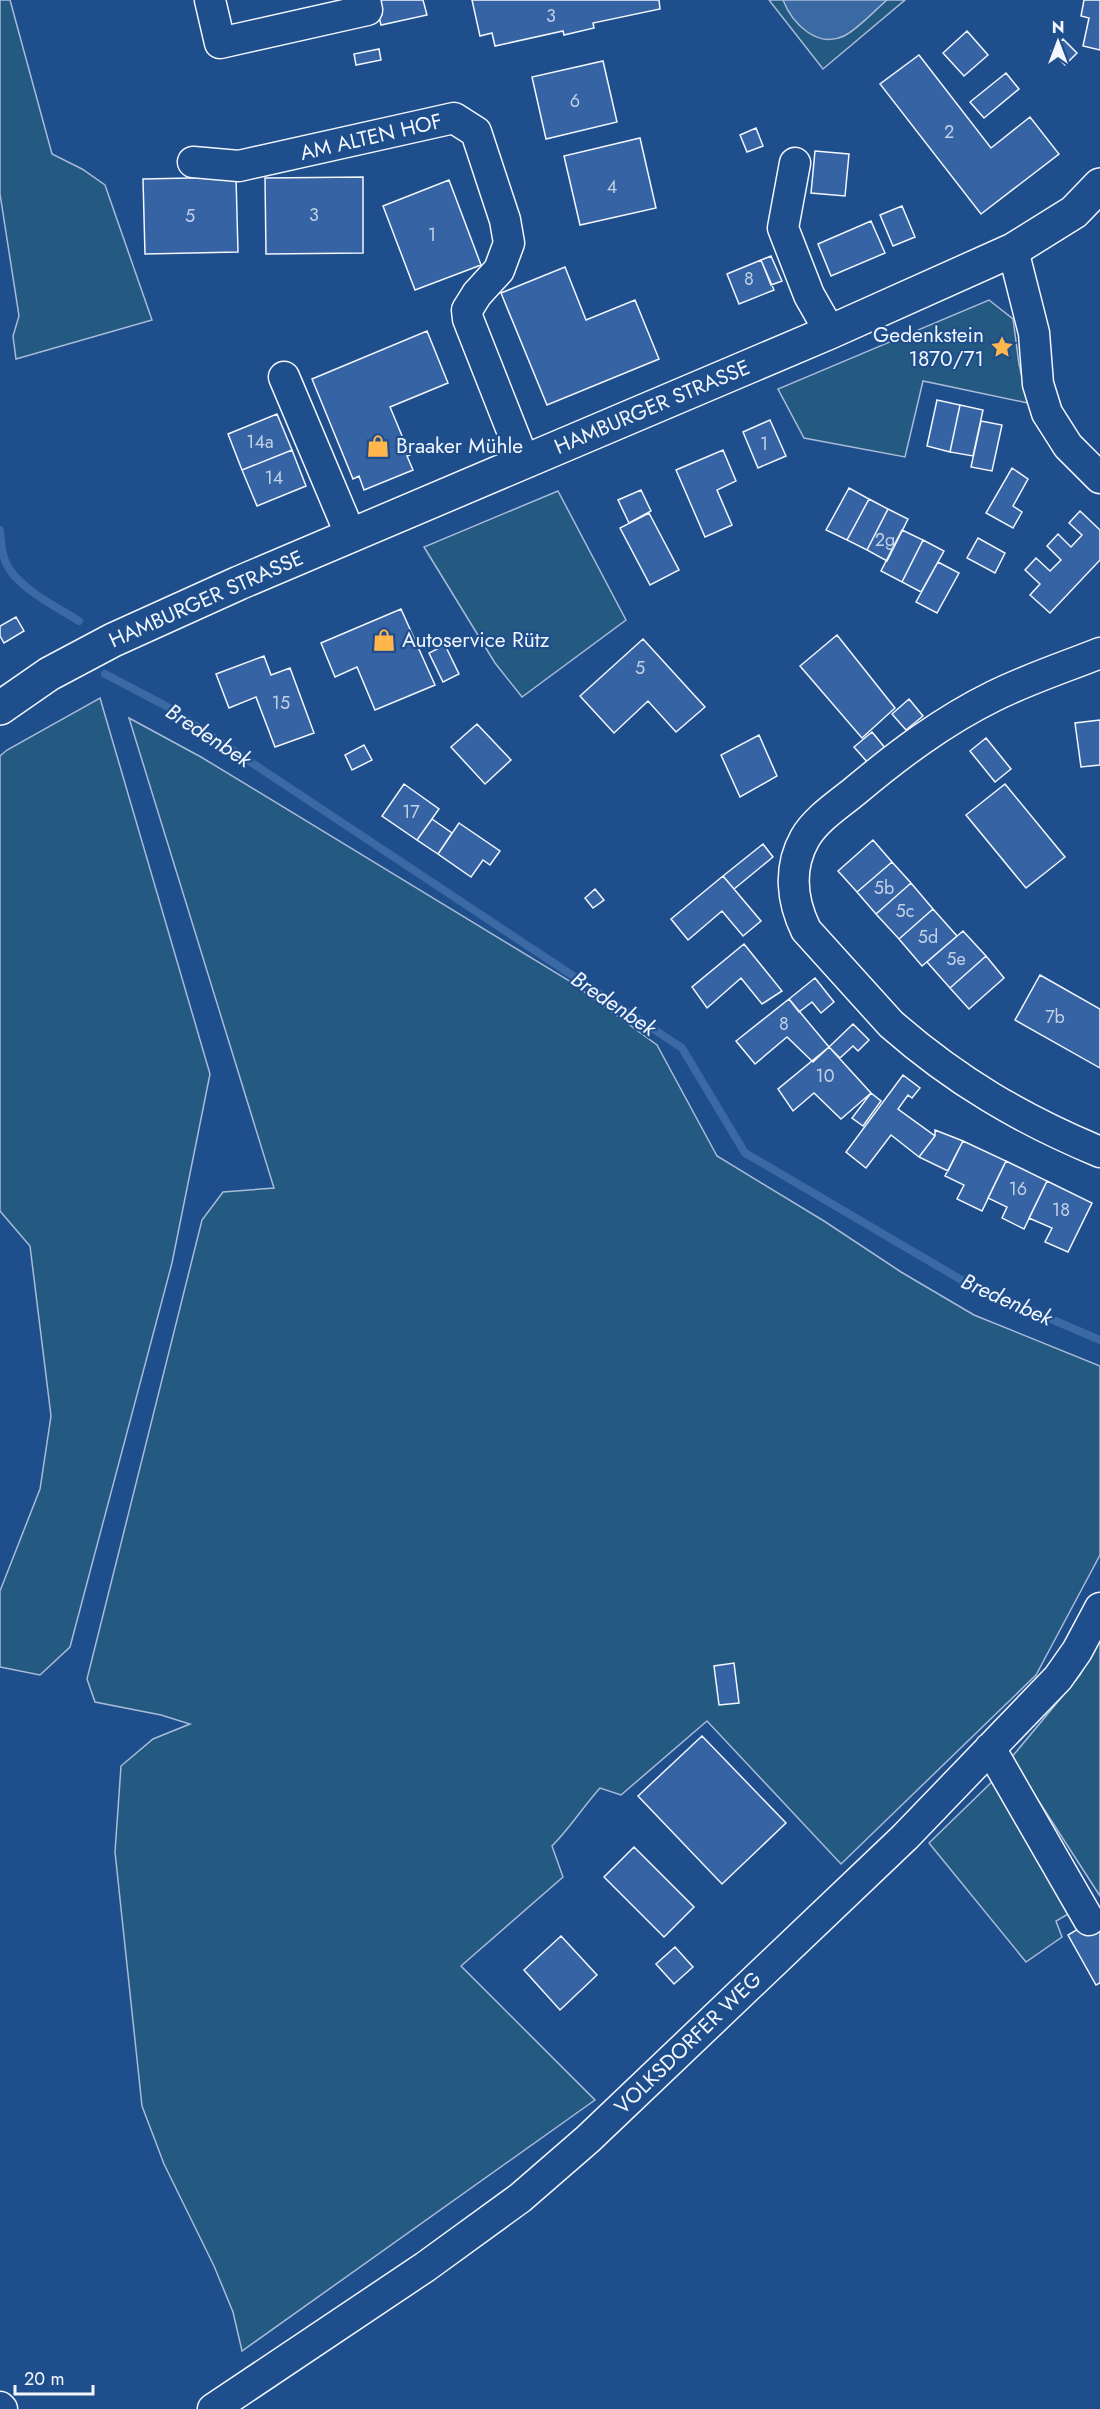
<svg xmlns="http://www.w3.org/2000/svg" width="1100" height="2409" viewBox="0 0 1100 2409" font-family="Jost,sans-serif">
  <rect width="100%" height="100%" fill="#1f4e8c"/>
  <path fill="#245a82" stroke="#a8bbd7" stroke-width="1.5" d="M0 0H10L52 154 82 169 105 185 152 320 16 359 13 336 19 316 0 194Z
    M769 0H905L823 69Z
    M989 300 1013 319 1019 364 1028 403 923 381 905 457 804 438 778 389Z
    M558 491 626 620 522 697 495 663 424 547Z
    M100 698 210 1074 172 1263 70 1647 40 1675 0 1667V1591L40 1489 51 1416 30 1246 0 1211V756L7 750Z
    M129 718 201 757 568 980 657 1045 717 1156 824 1221 901 1272 974 1315 1100 1366V1555L1036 1675 841 1864 707 1721 621 1795 600 1788C583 1807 570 1828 552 1846L563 1877 461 1966 595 2100 242 2351 233 2312 214 2266 164 2164 142 2106 115 1852 121 1766 153 1739 190 1724 161 1715 95 1702 87 1679 202 1220 223 1192 274 1188Z
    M1100 1638V1896L1011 1758 1080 1675Z
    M998 1776 1075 1910 1056 1921 1062 1937 1026 1962 929 1843Z"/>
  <path fill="#3b69a3" stroke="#a8bbd7" stroke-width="1.5" d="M783 0H887C875 10 858 29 844 36 817 49 792 23 783 0Z"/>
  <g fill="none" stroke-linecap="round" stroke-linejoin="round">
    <path stroke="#3b69a3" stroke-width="8" d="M0 530C1 541 1 552 6 563 17 588 57 607 79 621
      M105 674 166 706 682 1048 745 1153 965 1282 1100 1340"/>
  </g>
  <path fill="#3563a3" stroke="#f2f6ff" stroke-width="1.5" d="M375 0H423L427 15 381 25Z
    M472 0H659L660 9 593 23 594 28 564 35 563 31 495 46 492 33 480 36Z
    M1084 0H1100V50L1083 46 1089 18 1081 16Z
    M967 31 988 55 964 76 943 53Z
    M1063 39 1077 53 1065 65 1051 51Z
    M379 49 381 60 356 65 354 54Z
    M919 55 991 148 1030 117 1059 154 981 214 880 84Z
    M603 61 617 122 546 139 532 77Z
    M1006 73 1019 89 984 118 970 102Z
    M756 128 763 146 747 152 740 135Z
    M640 138 656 208 580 225 564 156Z
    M815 151 849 154 845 196 811 193Z
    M236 177 238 252 145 254 143 179Z
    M363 177V253L266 254 265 178Z
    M449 180 481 265 415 290 383 206Z
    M902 206 915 237 893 246 880 215Z
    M871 221 885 253 831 276 818 244Z
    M771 256 782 281 771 285 761 260Z
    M761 260 774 290 739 304 727 274Z
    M565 267 586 320 635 300 659 359 547 405 501 293Z
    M427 331 448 383 390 407 410 455 407 456 413 470 364 490 359 476 353 479 312 379Z
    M937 400 960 405 950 452 927 446Z
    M960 405 983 410 973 456 950 452Z
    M277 414 292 450 242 470 228 434Z
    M770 420 786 456 758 468 743 432Z
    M981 421 1002 425 992 471 971 467Z
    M292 450 306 486 257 506 242 470Z
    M723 450 736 481 717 490 732 525 705 537 676 470Z
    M1012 468 1028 479 1013 506 1022 512 1013 528 986 513Z
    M849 488 869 499 847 540 826 530Z
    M641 490 651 511 629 523 618 500Z
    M869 499 888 509 867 550 847 540Z
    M888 509 908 519 887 561 867 550Z
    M1080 511 1100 530V560L1050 613 1030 595 1040 584 1025 570 1036 558 1050 571 1061 560 1047 546 1058 534 1071 547 1082 535 1069 523Z
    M649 513 679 570 650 585 620 528Z
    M902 530 923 540 902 582 881 571Z
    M978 538 1005 553 995 573 967 558Z
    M923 540 944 551 921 592 902 582Z
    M938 562 959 573 937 613 916 602Z
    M401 609 435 685 375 710 357 667 335 677 321 643Z
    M16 617 24 631 4 643 0 636V626Z
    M837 635 895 708 862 738 800 666Z
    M643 639 705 707 676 732 648 701 614 733 580 696Z
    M445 645 459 674 443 682 429 653Z
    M264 656 271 675 290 668 314 733 275 747 256 697 229 708 216 674Z
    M909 699 923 716 906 730 892 714Z
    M1100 720V765L1081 767 1075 723Z
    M477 724 511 760 485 784 451 747Z
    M872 732 886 749 869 764 854 747Z
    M759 735 777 776 740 797 721 755Z
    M986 738 1011 769 995 782 970 751Z
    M364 745 372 760 352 770 345 755Z
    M404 784 439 809 417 840 382 816Z
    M1005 784 1065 857 1026 888 966 815Z
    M432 819 452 833 438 854 417 840Z
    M459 823 500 851 490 865 483 860 471 877 438 854Z
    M873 840 892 862 857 892 838 871Z
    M763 844 773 857 734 889 723 876Z
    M892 862 911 883 876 914 857 892Z
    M723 876 761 921 743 936 722 911 688 940 671 919Z
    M911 883 933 909 899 939 876 914Z
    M595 889 604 900 593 908 585 898Z
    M933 909 957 936 922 966 899 939Z
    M963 931 986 956 950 988 927 962Z
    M744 944 782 991 762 1004 741 978 707 1008 692 987Z
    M986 956 1004 978 969 1009 950 988Z
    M1040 975 1100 1009V1068L1015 1020Z
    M815 978 834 1002 821 1013 812 1002 799 1012 789 999Z
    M789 999 829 1047 813 1062 787 1037 755 1064 736 1041Z
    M853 1024 869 1040 858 1051 853 1046 840 1058 829 1047Z
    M829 1047 871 1093 841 1119 814 1093 793 1111 778 1089Z
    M903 1075 920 1088 912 1098 908 1095 898 1109 935 1136 919 1157 891 1135 866 1168 846 1152Z
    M871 1093 881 1101 863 1126 852 1118Z
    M935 1130 963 1141 948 1171 919 1157 935 1136Z
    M963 1141 1006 1161 982 1211 957 1199 964 1185 945 1176Z
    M1006 1161 1047 1181 1024 1229 1002 1218 1007 1207 988 1198Z
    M1047 1181 1092 1203 1068 1252 1045 1242 1052 1228 1029 1218Z
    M734 1663 739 1703 719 1705 714 1666Z
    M702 1736 786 1823 722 1884 638 1796Z
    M634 1847 694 1907 664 1937 604 1877Z
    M1100 1916V1983L1096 1985 1068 1935Z
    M561 1936 597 1975 560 2010 524 1970Z
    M675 1947 693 1967 674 1984 656 1964Z"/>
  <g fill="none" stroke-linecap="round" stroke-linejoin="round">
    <g stroke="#f2f6ff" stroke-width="33">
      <path id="minor" d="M210 0 220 43 367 10 365 0
        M193 162 239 166 454 118 476 132 505 220 509 243 499 270 477 294 467 310 468 319 524 461
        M795 163 783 228 809 295 830 332
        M1013 250 1034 333 1038 384 1047 413 1068 446 1100 478
        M284 377 351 536
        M1100 653C1065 667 1028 679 994 696 943 721 898 755 855 791 838 805 816 819 805 838 788 868 792 901 806 930L891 1024C956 1081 1021 1119 1100 1152
        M990 1748 1089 1920
        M0 2407 2 2409
        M213 2409 425 2267 520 2198 588 2139 905 1837 1058 1678 1077 1651 1100 1608"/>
    </g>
    <g stroke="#f2f6ff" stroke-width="36">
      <path id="major" d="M0 708 49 674 113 640 239 583 830 332 1013 250 1074 212 1100 185"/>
    </g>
    <use href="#minor" stroke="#1f4e8c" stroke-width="30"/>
    <use href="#major" stroke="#1f4e8c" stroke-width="33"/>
  </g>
  <defs>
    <g id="sight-bare" transform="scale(1.8)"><path d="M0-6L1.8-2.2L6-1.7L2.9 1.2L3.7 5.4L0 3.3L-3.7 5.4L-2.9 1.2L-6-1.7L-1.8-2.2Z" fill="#ffb74d" stroke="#1f4e8c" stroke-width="2.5" paint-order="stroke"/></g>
    <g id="shop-bare" transform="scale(1.8)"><path d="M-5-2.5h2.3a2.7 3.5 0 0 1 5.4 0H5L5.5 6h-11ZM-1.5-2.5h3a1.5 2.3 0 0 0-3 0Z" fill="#ffb74d" stroke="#1f4e8c" stroke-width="2.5" paint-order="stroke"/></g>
  </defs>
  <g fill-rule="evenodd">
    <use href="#sight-bare" x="1002" y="347"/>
    <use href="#shop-bare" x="378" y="446"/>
    <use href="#shop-bare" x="384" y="640"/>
  </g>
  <g text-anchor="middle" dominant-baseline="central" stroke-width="4.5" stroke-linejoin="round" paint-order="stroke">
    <g font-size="18" fill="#c3d1e8">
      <text x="551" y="16">3</text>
      <text x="575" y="101">6</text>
      <text x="949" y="132">2</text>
      <text x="612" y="187">4</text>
      <text x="314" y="215">3</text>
      <text x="190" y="216">5</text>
      <text x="432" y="235">1</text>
      <text x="749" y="279">8</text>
      <text x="260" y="442">14a</text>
      <text x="764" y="444">1</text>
      <text x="274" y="478">14</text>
      <text x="885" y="540">2g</text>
      <text x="640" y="668">5</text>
      <text x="281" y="703">15</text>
      <text x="411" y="812">17</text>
      <text x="884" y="888">5b</text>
      <text x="905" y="911">5c</text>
      <text x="928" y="937">5d</text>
      <text x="956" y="959">5e</text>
      <text x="1055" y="1017">7b</text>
      <text x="784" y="1024">8</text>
      <text x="825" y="1076">10</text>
      <text x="1018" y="1189">16</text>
      <text x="1061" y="1210">18</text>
    </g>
    <g font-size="21" fill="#f2f6ff" stroke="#1f4e8c">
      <text transform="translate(371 137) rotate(-13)">AM ALTEN HOF</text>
      <text transform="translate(652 407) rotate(-23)">HAMBURGER STRASSE</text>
      <text transform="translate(206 599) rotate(-24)">HAMBURGER STRASSE</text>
      <text transform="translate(688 2043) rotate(-44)">VOLKSDORFER WEG</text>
    </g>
    <g font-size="21" fill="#f2f6ff" stroke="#1f4e8c" text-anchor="start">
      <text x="984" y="335" text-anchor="end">Gedenkstein<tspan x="984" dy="24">1870/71</tspan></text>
      <text x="396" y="446">Braaker Mühle</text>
      <text x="402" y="640">Autoservice Rütz</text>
    </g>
    <g font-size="22" font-style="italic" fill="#f2f6ff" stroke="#1f4e8c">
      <text transform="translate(209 735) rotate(33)">Bredenbek</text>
      <text transform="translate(614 1003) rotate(34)">Bredenbek</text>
      <text transform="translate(1007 1299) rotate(24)">Bredenbek</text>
    </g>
  </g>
  <g transform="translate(1058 42)" stroke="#1f4e8c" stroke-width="4.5" paint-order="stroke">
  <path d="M0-4.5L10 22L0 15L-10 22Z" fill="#f2f6ff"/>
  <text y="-9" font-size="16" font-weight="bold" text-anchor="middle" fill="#f2f6ff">N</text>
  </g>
  <path d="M15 2385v9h78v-9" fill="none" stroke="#f2f6ff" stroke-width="3"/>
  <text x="24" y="2385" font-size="18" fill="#f2f6ff" stroke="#1f4e8c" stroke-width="4.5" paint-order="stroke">20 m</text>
</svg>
